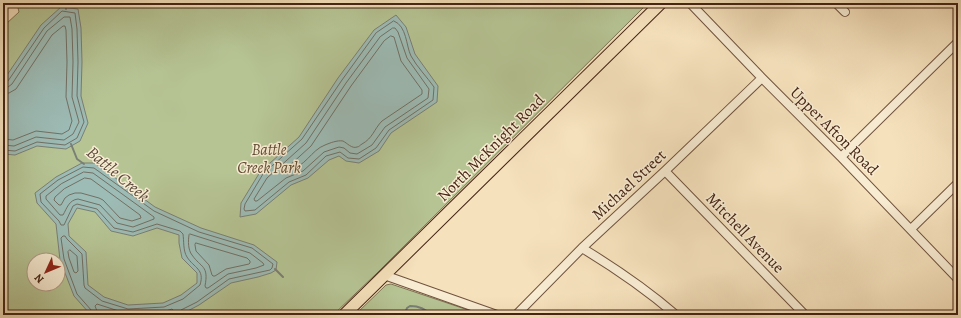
<svg xmlns="http://www.w3.org/2000/svg" width="961" height="318" viewBox="0 0 961 318" font-family="Alegreya,serif">
  <rect width="100%" height="100%" fill="#f5e1bc"/>
  <filter id="stains"><feTurbulence type="fractalNoise" baseFrequency=".005" numOctaves="4"/><feColorMatrix values="0 0 0 0 .2 0 0 0 0 .09 0 0 0 0 .02 0 0 0 .5 -.17"/></filter>
  <radialGradient id="worn" r=".72"><stop offset=".6" stop-color="#630" stop-opacity="0"/><stop offset="1" stop-color="#630" stop-opacity=".3"/></radialGradient>
  <path fill="#b6c494" stroke="#7e7454" fill-rule="evenodd" d="M21 3H648L376 274 333 315H3V22L6 24 19 12 18 8ZM34 260H58V284H34Z
    M391 284 483 315H355L386 285Z"/>
  <path fill="#9dbcb6" stroke="#7a7f75" fill-rule="evenodd" d="M61 7 78 9 81 28 82 62 81 96 88 123 80 141 66 149 37 146 15 155 3 154V81L41 25Z
    M396 15 406 27 415 54 438 86 437 102 391 133 379 151 359 163 346 161 339 156 329 160 308 178 291 185 256 214 240 217 241 203 260 172 299 137 338 78 374 30Z
    M82 163H95L155 207 201 228 254 245 277 262 276 270 271 273 258 277 231 283 199 305 180 315 90 314 74 296 60 260 56 224 37 203 35 193 56 177ZM77 208 95 212 111 231 133 236 157 228 179 235V243L182 258 197 273V283L181 295 163 303 128 305 104 297 88 285 86 252 69 236 68 224Z"/>
  <g fill="none" stroke-linecap="round" stroke-linejoin="round">
    <path stroke="#717065" stroke-width="1" d="M394 21C407 26 406 46 411 56 417 67 427 77 434 87L433 100 389 130 376 148 359 159 348 158 340 152 326 156 306 175 289 182 255 210 245 211 244 209 245 204 263 174 302 139 342 80 376 33Z
      M393 28H395L398 32 407 58 429 89 428 98 385 127 372 145 357 154 350 153 344 148 339 147 324 152 303 171 286 178 257 201H255L254 199 267 178 306 143 346 83 380 37Z
      M391 36 394 37 401 61 422 90V94L382 121C374 129 373 138 362 144 360 145 359 147 357 147 352 149 347 143 343 141 337 140 330 143 325 145 311 150 305 168 289 169V166L311 146 351 86 384 41Z
      M3 83H6L8 81 44 28 62 11 75 13 77 29 78 62 77 96 84 122 77 138 65 145 37 142 15 151 3 150
      M3 88 8 87 12 84 47 31 64 17H70L72 29 73 62 72 97 79 122 73 134 64 140 36 137 14 146 3 145
      M3 94 9 93 16 89 52 35 63 26H65L66 30 67 62 66 97 72 121 69 130 62 134 36 131 13 140 3 139
      M84 172 93 173 154 217V219L133 227 117 223 100 205 78 199C69 200 67 208 63 215H60L46 199V196L61 184Z
      M85 178 91 179 140 215 141 218 132 221 120 218 103 200 99 198 81 193H75L69 195 65 198 61 205H59L54 200 55 197 64 189Z
      M190 234 250 253 263 263 264 265 256 268 228 274 208 288H206L205 286C209 265 201 268 192 255 188 250 188 241 189 235Z
      M196 243 247 258 250 261V263L249 264 226 269 215 276H213L212 275 209 265 196 251 195 245Z
      M70 250 77 256 78 271 76 273 74 272 69 258 68 252Z
      M93 315 92 311 77 294 64 259 61 238 63 236H65L67 239 82 254 84 285 85 288 102 301 128 309 164 307 183 299 200 285C205 269 194 268 187 257 183 251 184 241 183 234L180 231 157 224 133 232 114 228 97 209 77 204 73 206 64 225H61L59 221 41 202 40 194 58 180 83 167 94 168 154 211 199 232 252 248 273 264 272 268 270 270 229 279 197 302 181 310 179 312V315
      M98 315 97 311 95 306 97 304 128 314 163 312 172 309 174 311V315"/>
    <path stroke="#7a7f75" stroke-width="2" d="M66 9V3
      M71 144 77 159 84 164
      M275 269 283 277
      M406 315 405 313 407 308 410 306C420 306 424 309 432 315"/>
    <g stroke="#71533e" stroke-width="10">
      <path id="minor" d="M690 3 762 78 841 157 958 279
        M836 3 845 12
        M841 157 958 42
        M665 171 805 315
        M911 229 958 183
        M582 248C615 268 647 290 676 315
        M384 275 497 315
        M516 315 582 248 665 171 762 78"/>
    </g>
    <g stroke="#452414" stroke-width="13">
      <path id="major" d="M344 315 661 3"/>
    </g>
    <use href="#minor" stroke="#f8ecd3" stroke-width="8"/>
    <use href="#major" stroke="#f5e1bc" stroke-width="11"/>
  </g>
  <g text-anchor="middle" dominant-baseline="central" stroke-width="3" stroke-linejoin="round" paint-order="stroke">
    <g font-size="16" fill="#452414" stroke="#f8ecd3">
      <text transform="translate(834 131) rotate(45)">Upper Afton Road</text>
      <text transform="translate(491 148) rotate(-45)">North McKnight Road</text>
      <text transform="translate(629 185) rotate(-43)">Michael Street</text>
      <text transform="translate(745 233) rotate(46)">Mitchell Avenue</text>
    </g>
    <g font-size="16" font-style="italic" fill="#614c34" stroke="#f8ecd3">
      <text x="269" y="150">Battle<tspan x="269" dy="18">Creek Park</tspan></text>
    </g>
    <g font-size="17" font-style="italic" fill="#5b4a3c" stroke="#f8ecd3">
      <text transform="translate(118 174) rotate(40)">Battle Creek</text>
    </g>
  </g>
  <rect width="961" height="318" fill="none" stroke="#f5e1bc" stroke-width="16"/>
  <rect x="4" y="4" width="953" height="310" fill="none" stroke="#452414" stroke-width="2"/>
  <rect x="8" y="8" width="945" height="302" fill="none" stroke="#452414"/>
  <g transform="translate(46 272) rotate(226)"><circle r="19" fill="#f8ecd3" stroke="#b09c87"/>
  <path d="M0-3L7 15L0 10L-7 15Z" fill="#8f2418"/>
  <text y="-6" font-size="11" font-weight="bold" text-anchor="middle" fill="#452414">N</text>
  </g>
  <rect width="100%" height="100%" filter="url(#stains)"/>
  <rect width="100%" height="100%" fill="url(#worn)"/>
</svg>
